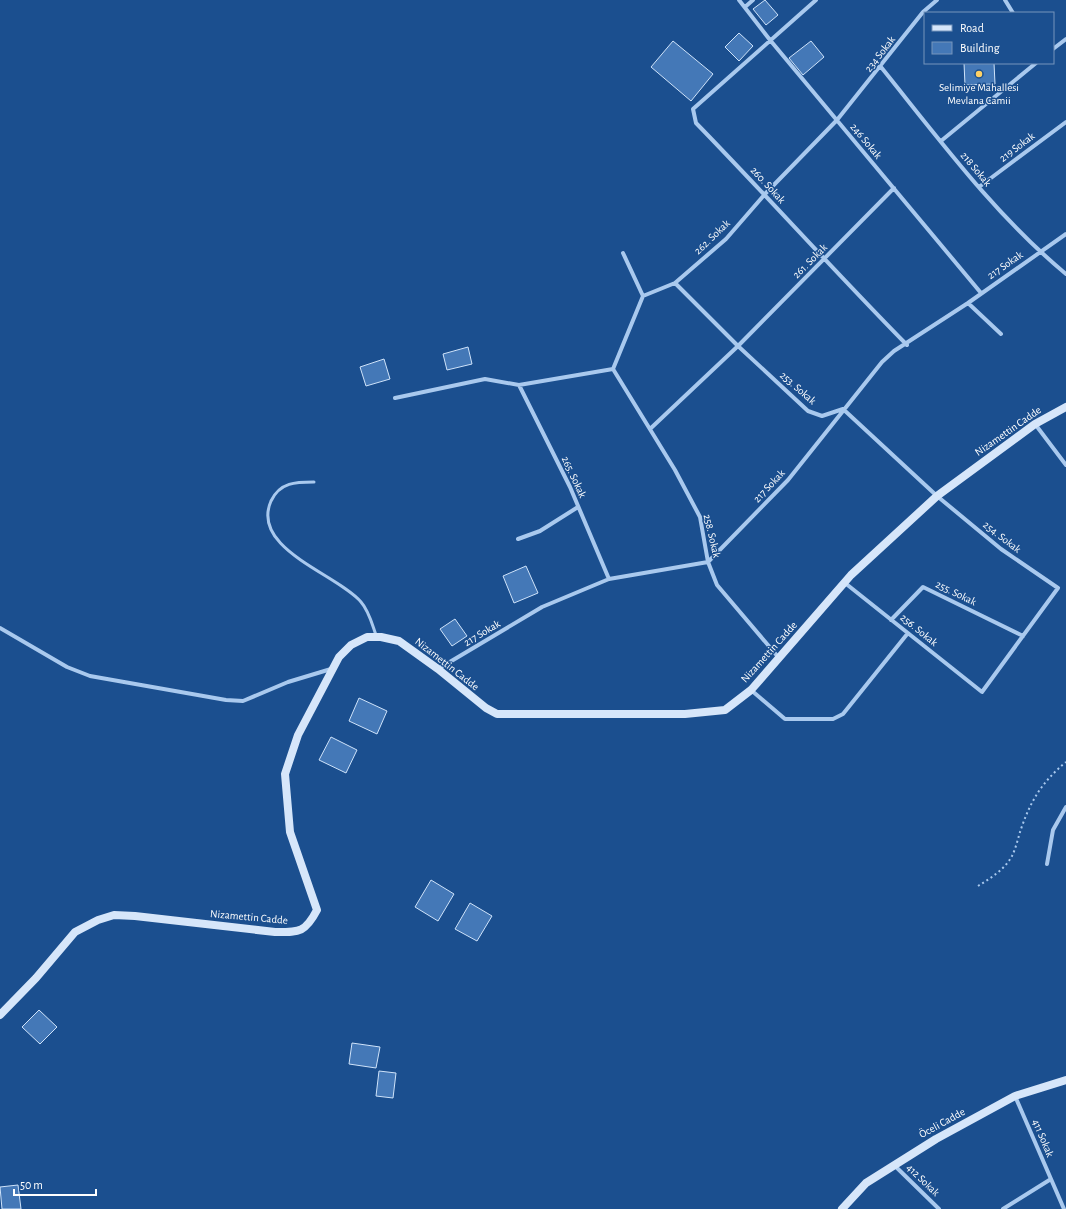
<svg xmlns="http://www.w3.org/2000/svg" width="1066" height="1209" viewBox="0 0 1066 1209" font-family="'Alegreya Sans',sans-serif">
  <rect width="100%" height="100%" fill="#1b4f8f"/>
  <path fill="#4478b7" stroke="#cfe3fa" d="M765 0 778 15 766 25 753 9Z
    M739 33 753 46 739 61 725 47Z
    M673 41 713 74 691 101 651 67Z
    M811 41 824 57 803 75 789 58Z
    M964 63H994L995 84 965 85Z
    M468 347 472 364 447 370 443 354Z
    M384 359 390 379 366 386 360 367Z
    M526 566 538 593 514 603 503 576Z
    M455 619 467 636 452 646 440 629Z
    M359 698 387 711 377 734 349 721Z
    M331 737 357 750 346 773 319 760Z
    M431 880 454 894 438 921 415 907Z
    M470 903 492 916 477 941 455 929Z
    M39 1010 57 1027 40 1044 22 1027Z
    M352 1043 380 1047 376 1068 349 1064Z
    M379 1071 396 1073 393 1098 376 1096Z
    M18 1185 21 1209H2L0 1187Z"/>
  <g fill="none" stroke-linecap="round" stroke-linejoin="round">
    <path stroke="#a9c9ee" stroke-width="2" stroke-dasharray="2 3" stroke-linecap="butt" d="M978 886C991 878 1005 869 1012 856 1016 848 1018 838 1021 829 1031 800 1042 782 1066 762"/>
    <path stroke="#a9c9ee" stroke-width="3" d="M314 482C296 482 280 482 271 501 250 549 337 574 361 602 369 611 372 624 376 635"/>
    <path stroke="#a9c9ee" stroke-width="4" d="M739 0 770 40 981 293
      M816 0 693 109 696 123C767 196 835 272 907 345
      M1005 0 1013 13
      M745 7 753 0
      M1053 49 1066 39
      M881 67C939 139 995 215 1066 274
      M941 141 1036 63
      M979 187 1066 122
      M623 253 643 296
      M675 283 738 346 808 411 822 416 843 409 937 496 1001 549 1058 588 982 692 845 583
      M968 303 1001 334
      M613 369 643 296 675 283 726 239 765 194 837 120 923 12 937 0
      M613 369 675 470 700 517 708 562 717 585 779 658
      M519 385 570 487 609 579
      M395 398 485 379 519 385 613 369
      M1035 424 1066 465
      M650 429 738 346 894 188
      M518 539 540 531 578 507
      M891 620 923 587 1023 636
      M0 628 67 667 90 676 226 700 243 701 288 682 331 669
      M438 669 542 607 609 579 708 562 788 480 882 362 894 351 968 303 1066 234
      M751 690 785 719H833L843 714 908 633
      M1047 864 1053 830 1066 807
      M1015 1096 1064 1209
      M894 1165 939 1209
      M1003 1209 1051 1179"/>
    <path stroke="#d6e6fa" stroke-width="8" d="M0 1015 36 978 75 932 98 920 114 915 135 916 275 932C299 932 305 933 317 910L290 832 285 774 298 735 339 657 351 645 367 637H381L399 641 438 669 486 708 497 714H685L725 710 751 690 851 575 937 496 1035 424 1066 407
      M842 1209 866 1183 936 1139 1015 1096 1066 1080"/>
  </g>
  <circle fill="#ffd166" stroke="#1b4f8f" stroke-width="1.5" cx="979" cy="74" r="4"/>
  <g text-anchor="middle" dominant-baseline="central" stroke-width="3" stroke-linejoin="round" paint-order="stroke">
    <g font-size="11" fill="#fff" stroke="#1b4f8f">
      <text transform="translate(880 54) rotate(-52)">234 Sokak</text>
      <text transform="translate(866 141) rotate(50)">246 Sokak</text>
      <text transform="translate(1017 147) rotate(-37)">219 Sokak</text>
      <text transform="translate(976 169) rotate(50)">218 Sokak</text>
      <text transform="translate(768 185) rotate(47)">260. Sokak</text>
      <text transform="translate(712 237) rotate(-44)">262. Sokak</text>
      <text transform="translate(810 261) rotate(-45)">261. Sokak</text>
      <text transform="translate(1005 265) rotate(-35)">217 Sokak</text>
      <text transform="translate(798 388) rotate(41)">253. Sokak</text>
      <text transform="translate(1008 431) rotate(-35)">Nizamettin Cadde</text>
      <text transform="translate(574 477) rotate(65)">265. Sokak</text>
      <text transform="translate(769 486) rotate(-47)">217 Sokak</text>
      <text transform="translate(712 536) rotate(77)">258. Sokak</text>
      <text transform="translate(1002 537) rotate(38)">254. Sokak</text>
      <text transform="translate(956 593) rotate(26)">255. Sokak</text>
      <text transform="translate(919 630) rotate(39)">256. Sokak</text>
      <text transform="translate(482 633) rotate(-31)">217 Sokak</text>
      <text transform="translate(769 652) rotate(-48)">Nizamettin Cadde</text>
      <text transform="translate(447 664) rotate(38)">Nizamettin Cadde</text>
      <text transform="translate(249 917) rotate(5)">Nizamettin Cadde</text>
      <text transform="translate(942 1123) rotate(-29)">Öceli Cadde</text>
      <text transform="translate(1043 1138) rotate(67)">411 Sokak</text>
      <text transform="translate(923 1180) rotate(44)">412 Sokak</text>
    </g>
    <g font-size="11" fill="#fff" stroke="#1b4f8f">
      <text x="979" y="87">Selimiye Mahallesi<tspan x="979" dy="13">Mevlana Camii</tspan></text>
    </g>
  </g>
  <rect x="924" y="12" width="130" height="52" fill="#1b4f8f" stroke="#7695bc"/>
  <rect x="932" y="25" width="20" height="6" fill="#d6e6fa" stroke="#7695bc"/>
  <text x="960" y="32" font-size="12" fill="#ffffff">Road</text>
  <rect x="932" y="42" width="20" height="12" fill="#4478b7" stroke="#7695bc"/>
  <text x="960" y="52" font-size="12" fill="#ffffff">Building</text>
  <path d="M14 1189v6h82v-6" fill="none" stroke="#ffffff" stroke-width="2"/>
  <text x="20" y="1189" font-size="12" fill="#ffffff" stroke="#1b4f8f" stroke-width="3" paint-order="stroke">50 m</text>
</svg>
